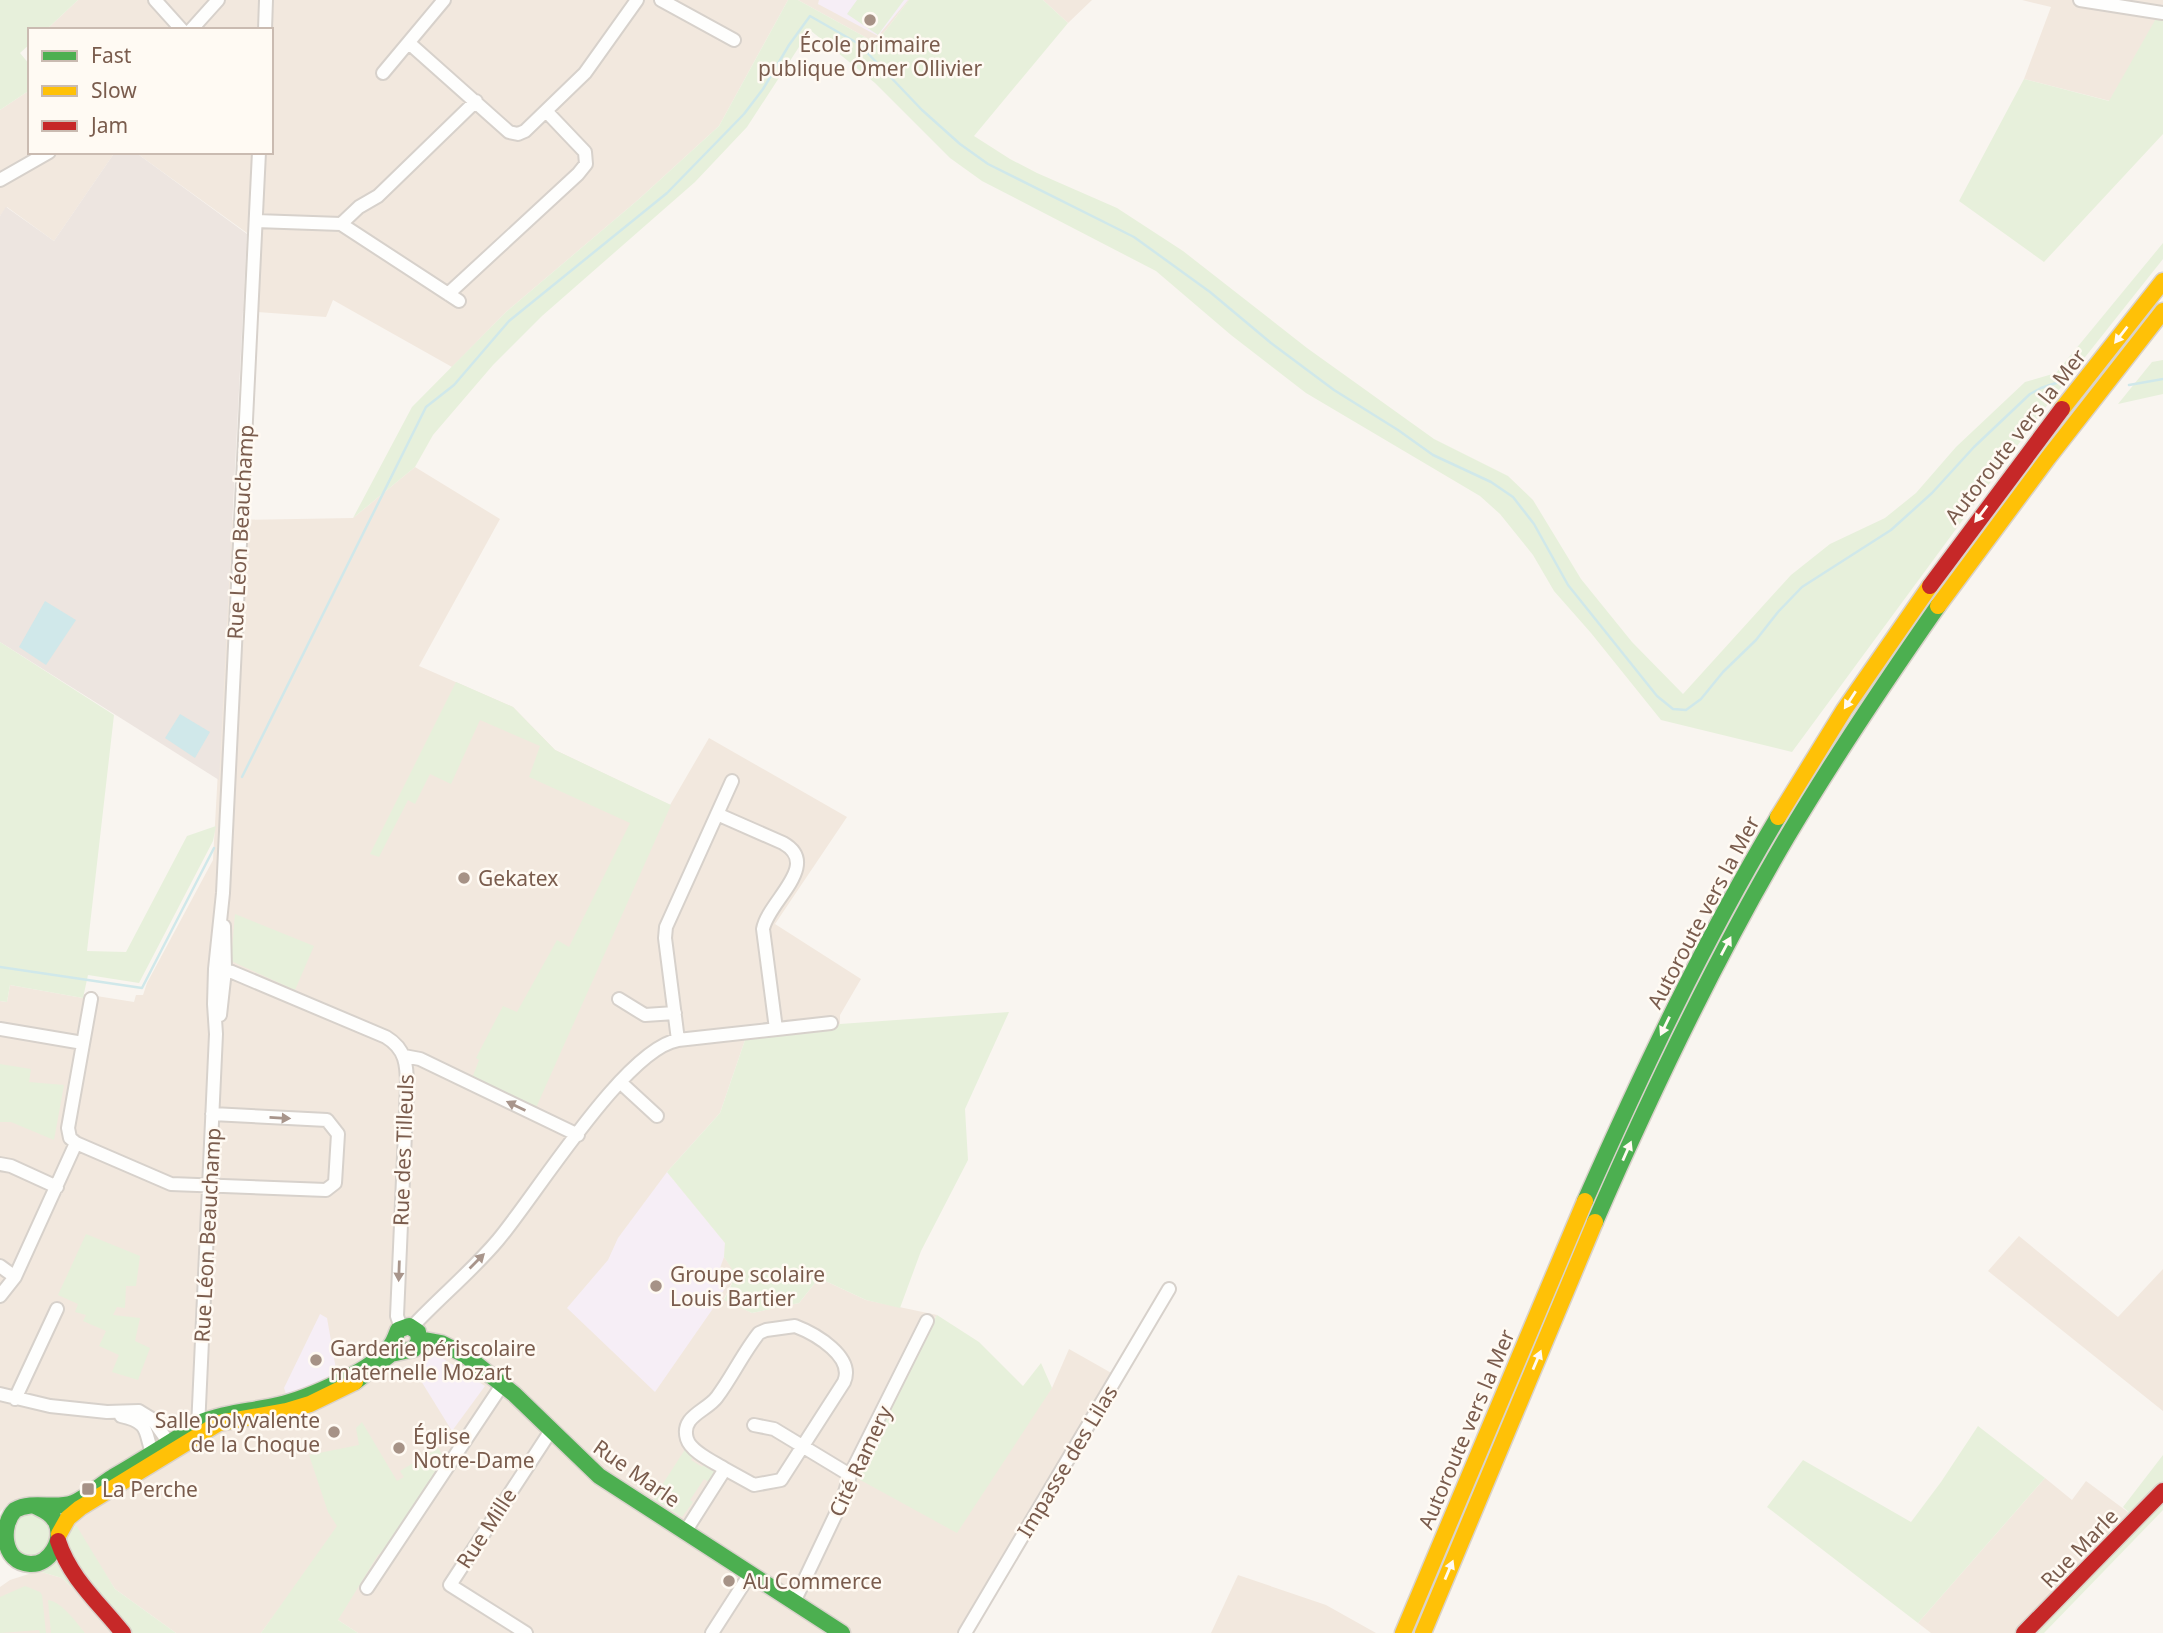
<svg xmlns="http://www.w3.org/2000/svg" width="2163" height="1633" viewBox="0 0 2163 1633" font-family="'Noto Sans',sans-serif">
  <rect width="100%" height="100%" fill="#f9f5f0"/>
  <path fill="#f2e8de" d="M78 0H788L719 126 639 199 506 312 452 367 333 300 326 317 243 311 247 233 135 152H271V30H46Z
    M798 0H909L876 43Z
    M1043 0H1092L1068 23Z
    M2022 0H2163V17L2110 101 2024 79 2051 7Z
    M30 90V152H115L54 241 7 207 0 216V110Z
    M415 467 500 519 419 666 513 707 555 750 670 805 709 738 847 817 775 924 861 979 840 1015V1024L745 1040 720 1113 667 1172 725 1243 724 1257 736 1274 724 1299 752 1313 799 1303 819 1278 866 1300 937 1315 923 1337 1042 1401 1052 1388 1069 1349 1122 1379 972 1633H358L338 1620 283 1603 261 1633H176L115 1589 58 1501 30 1497 9 1503 0 1512V1001L7 1002 10 985 83 998 84 994 134 1002 136 995H143L147 983 213 860 232 520 353 518Z
    M2019 1236 2118 1317 2163 1269V1411L1988 1271Z
    M2045 1478 2072 1500 2086 1481 2132 1515 2163 1482V1499L2036 1633H1931L1918 1623Z
    M38 1571 62 1578 98 1613 113 1633H0V1587L10 1580Z
    M1238 1575 1326 1605 1376 1633H1211Z"/>
  <path fill="#ede5e0" d="M115 152H135L247 234 219 780 0 642V216L6 207 54 241Z"/>
  <path fill="#f6eef6" d="M819 0H908L878 36 818 4Z
    M667 1172 725 1243 724 1257 720 1268 732 1276 714 1307 655 1392 567 1308 608 1260 618 1238Z
    M320 1314 327 1318 337 1375 286 1394 284 1388Z
    M433 1352 485 1386 452 1431 418 1376Z"/>
  <path fill="#e7f0db" d="M0 0H78L46 30H30V44L20 53 30 65V90L0 110Z
    M788 0H798L876 43 909 0H1043L1068 23 974 136 1010 159 1037 173 1117 208 1183 251 1307 348 1434 439 1508 476 1533 500 1581 579 1632 642 1683 694 1791 575 1830 544 1885 518 1916 493 1956 447 2025 382 2056 373 2163 243V259L2051 400 1792 752 1661 720 1591 633 1554 591 1533 555 1500 514 1480 496 1306 393 1231 335 1156 271 982 181 950 158 875 83 810 30 747 127 695 182 542 316 493 365 433 435 415 467 353 518 412 407 506 312 639 199 719 126Z
    M857 0H904L878 35 847 14Z
    M2158 15 2163 17V134L2044 262 1959 201 2024 79 2109 101Z
    M2163 360V394L2118 404 2152 362Z
    M0 642 114 715 87 951 126 952 187 836 216 826 213 841 139 983 88 975 83 998 10 985 7 1002 0 1001Z
    M456 682 513 707 555 750 671 805 535 1110 471 1081 479 1060 476 1058 503 1006 517 1012 557 940 569 947 630 823 529 777 540 746 480 720 451 784 430 774 415 804 408 800 379 857 370 854Z
    M235 914 314 946 295 990 231 961Z
    M1009 1012 965 1109 968 1160 921 1251 900 1308 866 1300 819 1278 799 1303 752 1313 724 1300 736 1275 724 1257 725 1243 667 1172 720 1113 745 1040 840 1024Z
    M0 1064 31 1069 29 1082 64 1085 54 1140 11 1122H0Z
    M86 1234 140 1256 136 1286H126L125 1308 117 1307 113 1315 140 1318 135 1341 150 1348 138 1380 112 1372 119 1355 99 1346 106 1331 83 1321 86 1315 75 1312 78 1304 58 1295Z
    M937 1315 979 1342 1023 1386 1041 1363 1052 1388 957 1533 853 1476 923 1337Z
    M362 1422 397 1481 404 1477 400 1471 438 1448 446 1461 384 1550 378 1555 338 1620 358 1633H261L337 1526 328 1512 309 1455 359 1445 356 1428Z
    M1978 1426 2045 1478 1918 1623 1767 1507 1803 1460 1911 1522 1941 1482Z
    M686 1448 694 1453 691 1460 702 1467 706 1460 715 1473 711 1483 704 1479 690 1500 693 1502 682 1517 653 1499Z
    M2163 1455V1482L2132 1515 2123 1507Z
    M2163 1499V1510L2044 1633H2036Z
    M9 1535a21 21 0 1 1 42 0a21 21 0 1 1-42 0Z
    M76 1525 115 1589 176 1633H113L98 1613 62 1578 38 1571Z
    M25 1586 40 1592 42 1595 46 1633H40L39 1630 0 1633V1597Z
    M48 1600C62 1602 76 1622 85 1633H51Z"/>
  <path fill="#d0e8ea" d="M45 601 76 620 46 665 19 647Z
    M180 714 210 732 195 758 165 738Z"/>
  <g fill="none" stroke-linecap="round" stroke-linejoin="round">
    <path stroke="#d0e8ea" stroke-width="2.5" d="M2129 385 2163 379
      M242 777 426 407 454 385 509 321 667 193 706 153 744 114 763 89 789 45 810 16 859 44 922 110 960 144 988 164 1134 237 1210 292 1271 343 1334 390 1398 430 1433 455 1491 482 1513 497 1534 524 1568 585 1657 696 1673 709 1686 710 1701 699 1723 672 1756 640 1778 612 1802 587 1891 530 1932 493 1974 447 2030 394 2041 388 2062 381
      M0 967 142 988 214 848"/>
    <g stroke="#d7d1cb" stroke-width="16">
      <path id="street" d="M155 0 182 30
        M661 0 734 40
        M2080 0 2163 13
        M191 30 218 0
        M265 30 266 0
        M409 43 509 132 518 134 525 131 585 73 637 0
        M383 73 444 0
        M0 180 49 152
        M256 221 341 224 459 301
        M341 224 359 207 378 196 476 101
        M448 294 578 174 586 164 585 152 546 111
        M717 814 783 843C822 865 768 901 763 929L776 1029
        M215 969 232 972 386 1037C406 1049 407 1065 407 1087L397 1316 401 1328
        M619 999 645 1015 675 1013
        M220 1015 225 970 224 926
        M0 1029 83 1043
        M678 1040 665 938 666 927 732 781
        M404 1056 420 1059 578 1135
        M620 1082 657 1116
        M76 1143 70 1138 68 1128 91 999
        M0 1164 11 1166 57 1187
        M0 1266 15 1277
        M0 1296 15 1277 76 1143 171 1184 326 1190 335 1183 338 1134 327 1120 212 1114
        M412 1327C440 1297 472 1271 498 1240 536 1195 625 1049 678 1040L831 1023
        M0 1394 50 1406 107 1412 139 1411 152 1419 172 1447
        M15 1399 57 1309
        M121 1416C155 1423 142 1437 156 1460
        M754 1425 774 1429 850 1475
        M198 1428 216 1034 214 1004 215 969 223 893 259 152
        M685 1532 725 1469 754 1485 781 1480 844 1382C855 1357 816 1334 795 1326L766 1330 759 1333C743 1353 732 1377 717 1397 707 1411 680 1416 687 1439 691 1452 714 1462 725 1469
        M367 1588 502 1385
        M794 1602 843 1499 850 1475 927 1321
        M526 1633 450 1585 550 1432
        M712 1633 750 1574
        M965 1633 1169 1289"/>
    </g>
    <g stroke="#d9d2cb" stroke-width="19">
      <path id="fast" d="M1585 1201C1643 1070 1704 941 1778 817
        M1595 1222C1652 1091 1714 961 1787 837 1834 758 1885 682 1938 606
        M419 1339 441 1343 465 1355 514 1394 599 1476 842 1633
        M35 1506C43 1510 51 1513 56 1522 64 1540 50 1565 30 1564 2 1563 0 1525 15 1510 33 1500 55 1510 73 1503 87 1497 100 1485 113 1477 144 1459 174 1440 204 1421 228 1412 253 1411 278 1405 306 1399 376 1369 391 1345 394 1341 396 1335 398 1330L409 1326 418 1332 419 1341 414 1349 391 1354 355 1382"/>
    </g>
    <g stroke="#d9d2cb" stroke-width="19">
      <path id="slow" d="M2062 409 2163 281
        M1938 606 2048 458 2163 311
        M1778 817 1844 710 1930 586
        M59 1534 68 1518 80 1508 219 1423 287 1411 310 1404 355 1382
        M1403 1633 1585 1201
        M1423 1633 1595 1222"/>
    </g>
    <g stroke="#d9d2cb" stroke-width="19">
      <path id="jam" d="M1930 586 2062 409
        M58 1541C70 1578 99 1603 123 1633
        M2024 1633 2163 1491"/>
    </g>
    <use href="#street" stroke="#fefefd" stroke-width="12"/>
    <use href="#fast" stroke="#4caf50" stroke-width="16"/>
    <use href="#slow" stroke="#ffc107" stroke-width="16"/>
    <use href="#jam" stroke="#c62828" stroke-width="16"/>
  </g>
  <defs><path id="oneway-solid" d="M-6-.8H1V-3.2L6.5 0L1 3.2V.8H-6Z" transform="scale(1.75)"/></defs>
  <g fill="#fffaf3">
    <use href="#oneway-solid" transform="translate(2121 335) rotate(128)"/>
    <use href="#oneway-solid" transform="translate(1981 514) rotate(127)"/>
    <use href="#oneway-solid" transform="translate(1850 700) rotate(123)"/>
    <use href="#oneway-solid" transform="translate(1726 946) rotate(-62)"/>
    <use href="#oneway-solid" transform="translate(1665 1026) rotate(116)"/>
    <use href="#oneway-solid" transform="translate(1627 1151) rotate(-66)"/>
    <use href="#oneway-solid" transform="translate(1537 1360) rotate(-67)"/>
    <use href="#oneway-solid" transform="translate(1449 1570) rotate(-67)"/>
  </g>
  <g fill="#a8958b">
    <use href="#oneway-solid" transform="translate(516 1106) rotate(-154)"/>
    <use href="#oneway-solid" transform="translate(280 1118) rotate(3)"/>
    <use href="#oneway-solid" transform="translate(477 1261) rotate(-45)"/>
    <use href="#oneway-solid" transform="translate(399 1271) rotate(92)"/>
  </g>
  <g fill="#a69286" stroke="#fffaf3" stroke-width="2.5">
    <circle cx="870" cy="20" r="7"/>
    <circle cx="464" cy="878" r="7"/>
    <circle cx="656" cy="1286" r="7"/>
    <circle cx="316" cy="1360" r="7"/>
    <circle cx="334" cy="1432" r="7"/>
    <circle cx="399" cy="1448" r="7"/>
    <rect x="81" y="1482" width="14" height="14" rx="3.5"/>
    <circle cx="729" cy="1581" r="7"/>
  </g>
  <g text-anchor="middle" dominant-baseline="central" stroke-width="5" stroke-linejoin="round" paint-order="stroke">
    <g font-size="21" fill="#7a5c4d" stroke="#fffaf3" text-anchor="start">
      <text x="870" y="44" text-anchor="middle">École primaire<tspan x="870" dy="24">publique Omer Ollivier</tspan></text>
      <text x="478" y="878">Gekatex</text>
      <text x="670" y="1274">Groupe scolaire<tspan x="670" dy="24">Louis Bartier</tspan></text>
      <text x="330" y="1348">Garderie périscolaire<tspan x="330" dy="24">maternelle Mozart</tspan></text>
      <text x="320" y="1420" text-anchor="end">Salle polyvalente<tspan x="320" dy="24">de la Choque</tspan></text>
      <text x="413" y="1436">Église<tspan x="413" dy="24">Notre-Dame</tspan></text>
      <text x="102" y="1489">La Perche</text>
      <text x="743" y="1581">Au Commerce</text>
    </g>
    <g font-size="21" fill="#7a5c4d" stroke="#fffaf3">
      <text transform="translate(2015 436) rotate(-52)">Autoroute vers la Mer</text>
      <text transform="translate(240 532) rotate(-87)">Rue Léon Beauchamp</text>
      <text transform="translate(1703 912) rotate(-62)">Autoroute vers la Mer</text>
      <text transform="translate(403 1150) rotate(-88)">Rue des Tilleuls</text>
      <text transform="translate(207 1235) rotate(-87)">Rue Léon Beauchamp</text>
      <text transform="translate(1466 1429) rotate(-67)">Autoroute vers la Mer</text>
      <text transform="translate(860 1461) rotate(-65)">Cité Ramery</text>
      <text transform="translate(1067 1461) rotate(-59)">Impasse des Lilas</text>
      <text transform="translate(637 1473) rotate(35)">Rue Marle</text>
      <text transform="translate(486 1528) rotate(-57)">Rue Mille</text>
      <text transform="translate(2079 1548) rotate(-46)">Rue Marle</text>
    </g>
  </g>
  <rect x="28" y="28" width="245" height="126" fill="#fffaf3" stroke="#cabbb1" stroke-width="2"/>
  <rect x="42" y="51" width="35" height="10" fill="#4caf50" stroke="#cabbb1" stroke-width="2"/>
  <text x="91" y="63" font-size="21" fill="#7a5c4d">Fast</text>
  <rect x="42" y="86" width="35" height="10" fill="#ffc107" stroke="#cabbb1" stroke-width="2"/>
  <text x="91" y="98" font-size="21" fill="#7a5c4d">Slow</text>
  <rect x="42" y="121" width="35" height="10" fill="#c62828" stroke="#cabbb1" stroke-width="2"/>
  <text x="91" y="133" font-size="21" fill="#7a5c4d">Jam</text>
</svg>
